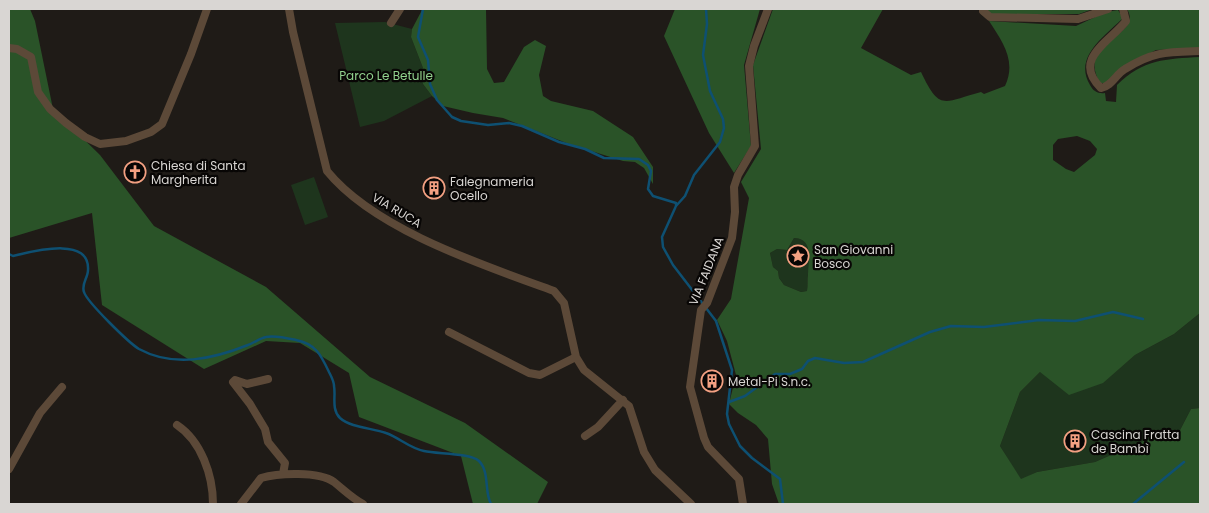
<svg xmlns="http://www.w3.org/2000/svg" width="1209" height="513" viewBox="0 0 1209 513" font-family="Poppins,sans-serif">
  <rect width="100%" height="100%" fill="#1f1b17"/>
  <path fill="#1e351d" d="M385 22 412 29 411 37 423 68V84L432 96 384 121 360 127 335 23Z
    M314 177 328 217 305 225 291 185Z
    M794 238C814 239 808 260 808 274 807 280 808 285 807 291L801 292 784 285 779 278 778 271 773 267 770 253 777 249 787 250Z
    M1200 313V408L1191 409 1178 434 1143 441 1095 462 1037 472 1021 480 1000 446 1020 392 1040 372 1102 383 1135 355 1174 334Z"/>
  <path fill="#2a5328" fill-rule="evenodd" d="M9 9H30L35 21 53 109 100 155 154 226 266 287 370 377 465 423 548 482 537 504H473L461 456 359 417 349 373 300 343 266 341 204 369 102 305 92 213 9 238Z
    M486 9 487 69 494 83 504 82 524 47 535 40 546 46 539 75 543 96 551 101 593 111 633 137 653 167V184L644 168 635 162 623 161 569 144 503 118 473 113 443 106 432 96 423 84V68L411 37 412 29 422 10Z
    M675 9H760L744 65 751 146 734 173 709 133 664 36Z
    M773 9H883L861 48 911 75 921 72C940 112 943 102 981 92L984 94 1005 86C1017 61 1002 41 989 21L1076 26 1106 12 1118 10 1123 18C1105 36 1073 57 1090 85 1093 91 1098 94 1105 93L1106 101 1116 102 1117 85C1143 59 1166 59 1200 57V313L1174 334 1135 355 1103 383 1069 395 1040 372 1020 392 1000 446 1021 479 1037 472 1095 462 1143 441 1178 434 1191 409 1200 408V504H779L772 484 768 439 756 425 738 413 729 404 736 375 727 341 717 320 731 299 749 198 741 182 761 149 753 65ZM1077 136 1090 141 1097 149 1095 155 1074 172 1066 169 1053 160V145L1058 139ZM794 238C814 239 808 260 808 274 807 280 808 285 807 291L801 292 784 285 779 278 778 271 773 267 770 253 777 249 787 250Z
    M988 9H1093L1079 14H990L987 10Z
    M1127 9H1200V48L1156 50 1121 68 1107 83H1100C1075 40 1144 37 1127 9Z"/>
  <g fill="none" stroke-linecap="round" stroke-linejoin="round">
    <path stroke="#0e5072" stroke-width="2.5" d="M423 9 418 37 428 60 430 84 437 100 452 117 461 121 488 125 509 123 522 126 559 142 585 149 604 158 639 159 648 165 651 171 648 189 653 196 676 203V206
      M706 9 707 24 703 55 710 91 723 119 724 128 720 142 694 175 685 196 676 206 662 237 663 247 673 265 716 321 732 370 727 414 729 424 740 446 752 458 780 479 783 504
      M9 254 13 256C31 252 90 235 88 270 88 278 81 284 84 292 87 302 129 343 139 349 174 368 213 359 248 345 254 343 260 338 266 337 274 335 287 338 296 340 316 344 321 355 329 372 331 376 334 381 334 386 336 396 331 409 340 418 351 428 373 428 386 433 400 438 409 448 424 451 437 454 470 453 479 461 490 472 484 492 491 504
      M729 402 745 396 775 374H790L802 369 808 361 815 358 844 363 863 362 930 332 951 326 984 327 1039 320 1075 321 1113 312 1143 319
      M1133 504 1184 462"/>
    <path stroke="#5c4938" stroke-width="8" d="M289 9 293 32 327 171C375 230 483 265 554 291L564 303 576 357 584 370 629 406 644 452 655 470 691 504
      M984 9 983 11 990 17 1078 19 1108 9
      M1123 9 1126 21C1111 41 1071 59 1101 88 1112 86 1116 74 1125 69 1154 51 1168 52 1200 51
      M391 23 400 9
      M9 48 17 49 31 57 38 92 50 109 66 123 85 137 100 144 126 141 151 132 162 124 191 54 207 9
      M449 332 529 373 540 375 576 357
      M268 379 247 384 235 380 233 382 250 404 265 429 268 442 285 463 283 474
      M177 425C201 441 213 475 213 504
      M585 436 598 427 623 400
      M9 469 40 413 62 387
      M241 504 261 478C278 473 319 471 334 482 344 490 352 498 363 504
      M743 504 739 479 708 447 704 438 690 387 701 310 707 303 732 238 735 212 734 187 738 175 755 146 749 66 754 46 768 9"/>
  </g>
  <defs>
    <g id="church-ring" transform="scale(1.125)"><circle r="9.5" fill="#080605" stroke="#f3a082" stroke-width="1.5"/><path d="M-1.2-6h2.4v3.5h3.3v2.4h-3.3V6h-2.4V-.1h-3.3v-2.4h3.3Z" fill="#f3a082"/></g>
    <g id="building-ring" transform="scale(1.125)"><circle r="9.5" fill="#080605" stroke="#f3a082" stroke-width="1.5"/><path d="M-4-6H4V6H1V3H-1V6H-4ZM-2.5-4.3h1.7v1.8h-1.7ZM.8-4.3h1.7v1.8H.8ZM-2.5-1h1.7V.8h-1.7ZM.8-1h1.7V.8H.8Z" fill="#f3a082"/></g>
    <g id="sight-ring" transform="scale(1.125)"><circle r="9.5" fill="#080605" stroke="#f3a082" stroke-width="1.5"/><path d="M0-6L1.8-2.2L6-1.7L2.9 1.2L3.7 5.4L0 3.3L-3.7 5.4L-2.9 1.2L-6-1.7L-1.8-2.2Z" fill="#f3a082"/></g>
  </defs>
  <g fill-rule="evenodd">
    <use href="#church-ring" x="135" y="172"/>
    <use href="#building-ring" x="434" y="188"/>
    <use href="#sight-ring" x="798" y="256"/>
    <use href="#building-ring" x="712" y="381"/>
    <use href="#building-ring" x="1075" y="441"/>
  </g>
  <g text-anchor="middle" dominant-baseline="central" stroke-width="4.5" stroke-linejoin="round" paint-order="stroke">
    <g font-size="12" fill="#92d28e" stroke="#080605">
      <text x="386" y="75">Parco Le Betulle</text>
    </g>
    <g font-size="12" fill="#d9d6d3" stroke="#080605" text-anchor="start">
      <text x="151" y="165">Chiesa di Santa<tspan x="151" dy="14">Margherita</tspan></text>
      <text x="450" y="181">Falegnameria<tspan x="450" dy="14">Ocello</tspan></text>
      <text x="814" y="249">San Giovanni<tspan x="814" dy="14">Bosco</tspan></text>
      <text x="728" y="381">Metal-Pi S.n.c.</text>
      <text x="1091" y="434">Cascina Fratta<tspan x="1091" dy="14">de Bambì</tspan></text>
    </g>
    <g font-size="12" fill="#d9d6d3" stroke="#080605">
      <text transform="translate(397 210) rotate(31)">VIA RUCA</text>
      <text transform="translate(706 271) rotate(-68)">VIA FAIDANA</text>
    </g>
  </g>
  <rect width="1209" height="513" fill="none" stroke="#d9d6d3" stroke-width="20"/>
</svg>
